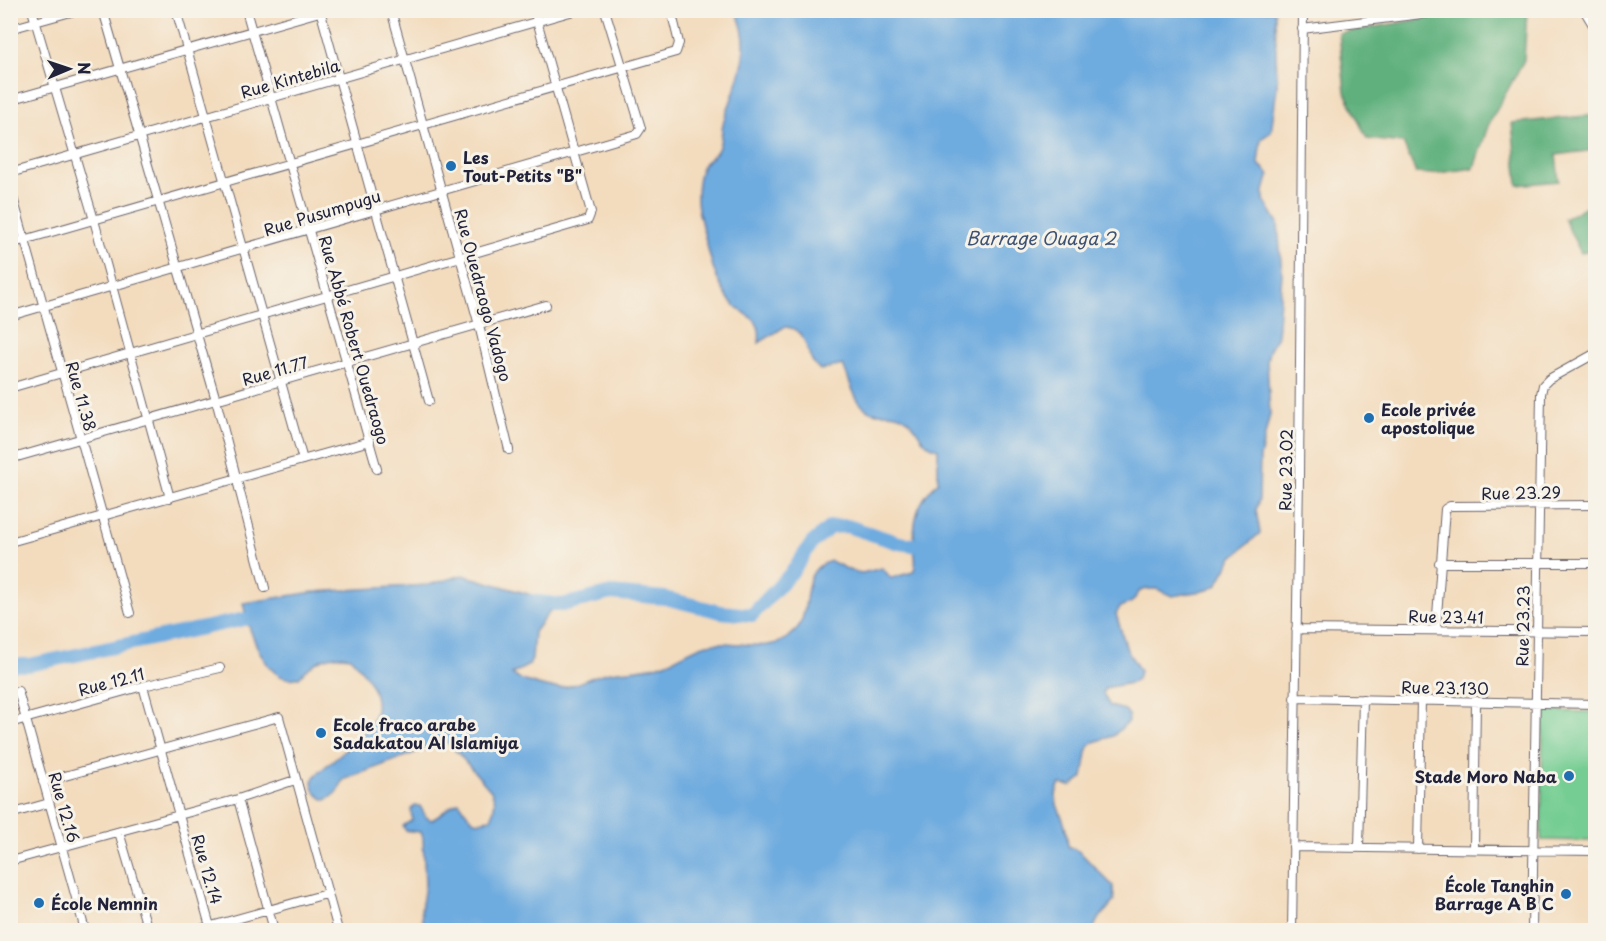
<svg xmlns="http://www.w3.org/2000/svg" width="1606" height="941" viewBox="0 0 1606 941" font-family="'Playpen Sans',sans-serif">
  <rect width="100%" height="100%" fill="#f7f3e8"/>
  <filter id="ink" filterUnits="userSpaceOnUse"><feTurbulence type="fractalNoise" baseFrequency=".0167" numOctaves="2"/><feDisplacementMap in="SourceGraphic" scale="12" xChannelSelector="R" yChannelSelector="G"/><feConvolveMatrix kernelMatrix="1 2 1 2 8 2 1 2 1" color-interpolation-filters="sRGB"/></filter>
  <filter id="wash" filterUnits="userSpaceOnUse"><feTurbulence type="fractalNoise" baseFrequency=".008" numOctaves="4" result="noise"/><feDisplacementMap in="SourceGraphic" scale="24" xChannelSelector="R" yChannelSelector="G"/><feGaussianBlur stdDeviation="1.35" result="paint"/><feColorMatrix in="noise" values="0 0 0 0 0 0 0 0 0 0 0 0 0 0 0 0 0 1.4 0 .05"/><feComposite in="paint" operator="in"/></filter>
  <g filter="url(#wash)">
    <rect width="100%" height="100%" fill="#f3dcbe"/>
    <path fill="#74cd93" stroke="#4b7867" stroke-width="1.5" d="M1543 711 1595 712V841L1541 840Z"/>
    <path fill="#5fb07d" stroke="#40695c" stroke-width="1.5" d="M1527 11 1524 60 1488 126 1474 168 1431 174 1416 173 1403 143 1367 139 1345 92 1339 33 1433 17Z
      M1595 115V150L1556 155 1559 181 1518 185 1512 123Z
      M1595 201V249L1581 253 1564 219Z"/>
    <path fill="#6eabdf" stroke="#48668d" stroke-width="1.5" d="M736 11H1275L1277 87 1271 132 1261 139 1258 163 1269 174 1264 191V200L1278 223 1282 274 1277 336 1269 351 1267 361 1270 414 1260 457 1259 499 1256 510 1260 533 1232 558 1217 585 1208 590 1172 596 1157 589H1147L1140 591 1132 602 1120 607 1116 614 1127 650 1140 671 1138 678 1131 683 1105 688 1103 693 1110 706 1125 710 1129 715 1128 722 1113 736 1094 742 1088 747 1083 777 1071 786 1060 784C1050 801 1061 810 1065 826 1067 832 1067 840 1068 846L1080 852 1113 886 1114 901 1097 921 1093 930H424L421 910 425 885 423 838 421 832 406 831 403 826 412 820 411 809 415 806H420L426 817 431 820C442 816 447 806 459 802 470 815 470 829 492 817L495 801 491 791 450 744 443 742 343 780C339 790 336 796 325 800 316 795 309 787 314 777 355 737 410 718 350 657 327 653 315 661 299 677 266 689 248 627 243 603L313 592 428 585 463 575 546 599 550 611 534 632 532 659 529 665 512 674C517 679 525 681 532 683 570 697 577 678 611 672 629 669 648 670 665 663 679 658 692 648 707 644 734 638 766 656 791 635 817 614 794 570 831 561L851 571 862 573 882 568 891 578 913 572C917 564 915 557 914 548 913 519 917 501 938 482V449C917 443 921 429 905 418 896 412 887 413 877 413 855 411 851 382 843 365L820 370C802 357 812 328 784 327L759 343C763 313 742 318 728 298 711 273 710 253 702 226 700 216 697 209 697 199 697 189 698 172 704 164 708 159 714 156 717 151 722 143 721 130 724 120 737 82 755 51 736 11Z"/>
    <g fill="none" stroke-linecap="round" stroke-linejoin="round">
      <path stroke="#6eabdf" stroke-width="14" d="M531 601 562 605 611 593 665 598 721 612 752 615 792 572 812 543 830 527 847 526 899 543 933 548
        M10 665H29L264 615"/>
    </g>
  </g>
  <g filter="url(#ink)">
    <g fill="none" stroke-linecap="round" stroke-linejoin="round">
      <g stroke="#6b6369" stroke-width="10">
        <path id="minor" d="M32 10 94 220 170 498
          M103 10 216 400 265 588
          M176 10 303 460
          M246 10 377 469
          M320 10 429 401
          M391 10 479 325 509 450
          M1584 10 1596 30
          M10 29 78 10
          M1302 29 1453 10
          M10 100 323 11
          M10 173 577 10
          M10 187 130 613
          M10 244 676 52 679 43 671 10
          M10 316 637 134 641 128 605 10
          M10 388 588 220 591 212 534 10
          M10 459 546 305
          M10 542 370 441
          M1439 563H1596
          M1296 629 1596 632
          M1436 629 1445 509 1450 506 1596 505
          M143 686 211 930
          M18 691 85 930
          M1294 698 1596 704
          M10 723 143 686 220 668
          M43 782 279 717 338 930
          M238 799 274 930
          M10 814 49 803
          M119 832 148 930
          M1293 847 1596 851
          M1359 847 1363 699
          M1418 849 1421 700
          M1474 849 1476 701
          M10 861 238 799 295 780
          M197 930 326 894
          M1292 930 1299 477 1303 10
          M1532 930 1541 394 1543 385 1549 379 1596 353"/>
      </g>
      <use href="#minor" stroke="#fff" stroke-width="8"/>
    </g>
  </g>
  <g fill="#1f6fb2" stroke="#f7f3e8" stroke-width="2">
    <circle cx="451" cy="166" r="6"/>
    <circle cx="1369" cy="418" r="6"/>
    <circle cx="321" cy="733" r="6"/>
    <circle cx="1569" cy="776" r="6"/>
    <circle cx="1566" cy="894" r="6"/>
    <circle cx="39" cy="903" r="6"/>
  </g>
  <g text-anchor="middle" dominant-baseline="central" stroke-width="6" stroke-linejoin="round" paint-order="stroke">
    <g font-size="16" fill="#22223b" stroke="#f7f3e8">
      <text transform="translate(290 78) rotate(-16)">Rue Kintebila</text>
      <text transform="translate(322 212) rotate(-17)">Rue Pusumpugu</text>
      <text transform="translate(484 295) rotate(75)">Rue Ouedraogo Vadogo</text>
      <text transform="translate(355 340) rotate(74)">Rue Abbé Robert Ouedraogo</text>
      <text transform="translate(275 370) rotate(-16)">Rue 11.77</text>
      <text transform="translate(82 396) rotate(74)">Rue 11.38</text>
      <text transform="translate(1285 470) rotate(-89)">Rue 23.02</text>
      <text transform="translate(1521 492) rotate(-1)">Rue 23.29</text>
      <text transform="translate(1446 616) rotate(1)">Rue 23.41</text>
      <text transform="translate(1522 626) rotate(-89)">Rue 23.23</text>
      <text transform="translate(111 681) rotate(-15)">Rue 12.11</text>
      <text transform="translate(1445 687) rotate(1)">Rue 23.130</text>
      <text transform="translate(65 807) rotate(74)">Rue 12.16</text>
      <text transform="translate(208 869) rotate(74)">Rue 12.14</text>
    </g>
    <g font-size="16" font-weight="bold" fill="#22223b" stroke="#f7f3e8" text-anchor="start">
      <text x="463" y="157">Les<tspan x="463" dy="18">Tout-Petits "B"</tspan></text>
      <text x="1381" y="409">Ecole privée<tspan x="1381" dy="18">apostolique</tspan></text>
      <text x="333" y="724">Ecole fraco arabe<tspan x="333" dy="18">Sadakatou Al Islamiya</tspan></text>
      <text x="1557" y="776" text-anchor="end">Stade Moro Naba</text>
      <text x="1554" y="885" text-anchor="end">École Tanghin<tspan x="1554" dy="18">Barrage A B C</tspan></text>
      <text x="51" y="903">École Nemnin</text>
    </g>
    <g font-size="18" font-style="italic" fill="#3d5274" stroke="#f7f3e8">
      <text x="1041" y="237">Barrage Ouaga 2</text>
    </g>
  </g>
  <rect width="1606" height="941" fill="none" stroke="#f7f3e8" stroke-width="36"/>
  <g transform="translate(69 69) rotate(88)" stroke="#f7f3e8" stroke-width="4.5" paint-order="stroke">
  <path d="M0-4.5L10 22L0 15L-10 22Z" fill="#22223b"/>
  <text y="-9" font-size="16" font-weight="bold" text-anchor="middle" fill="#22223b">N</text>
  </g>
</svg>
